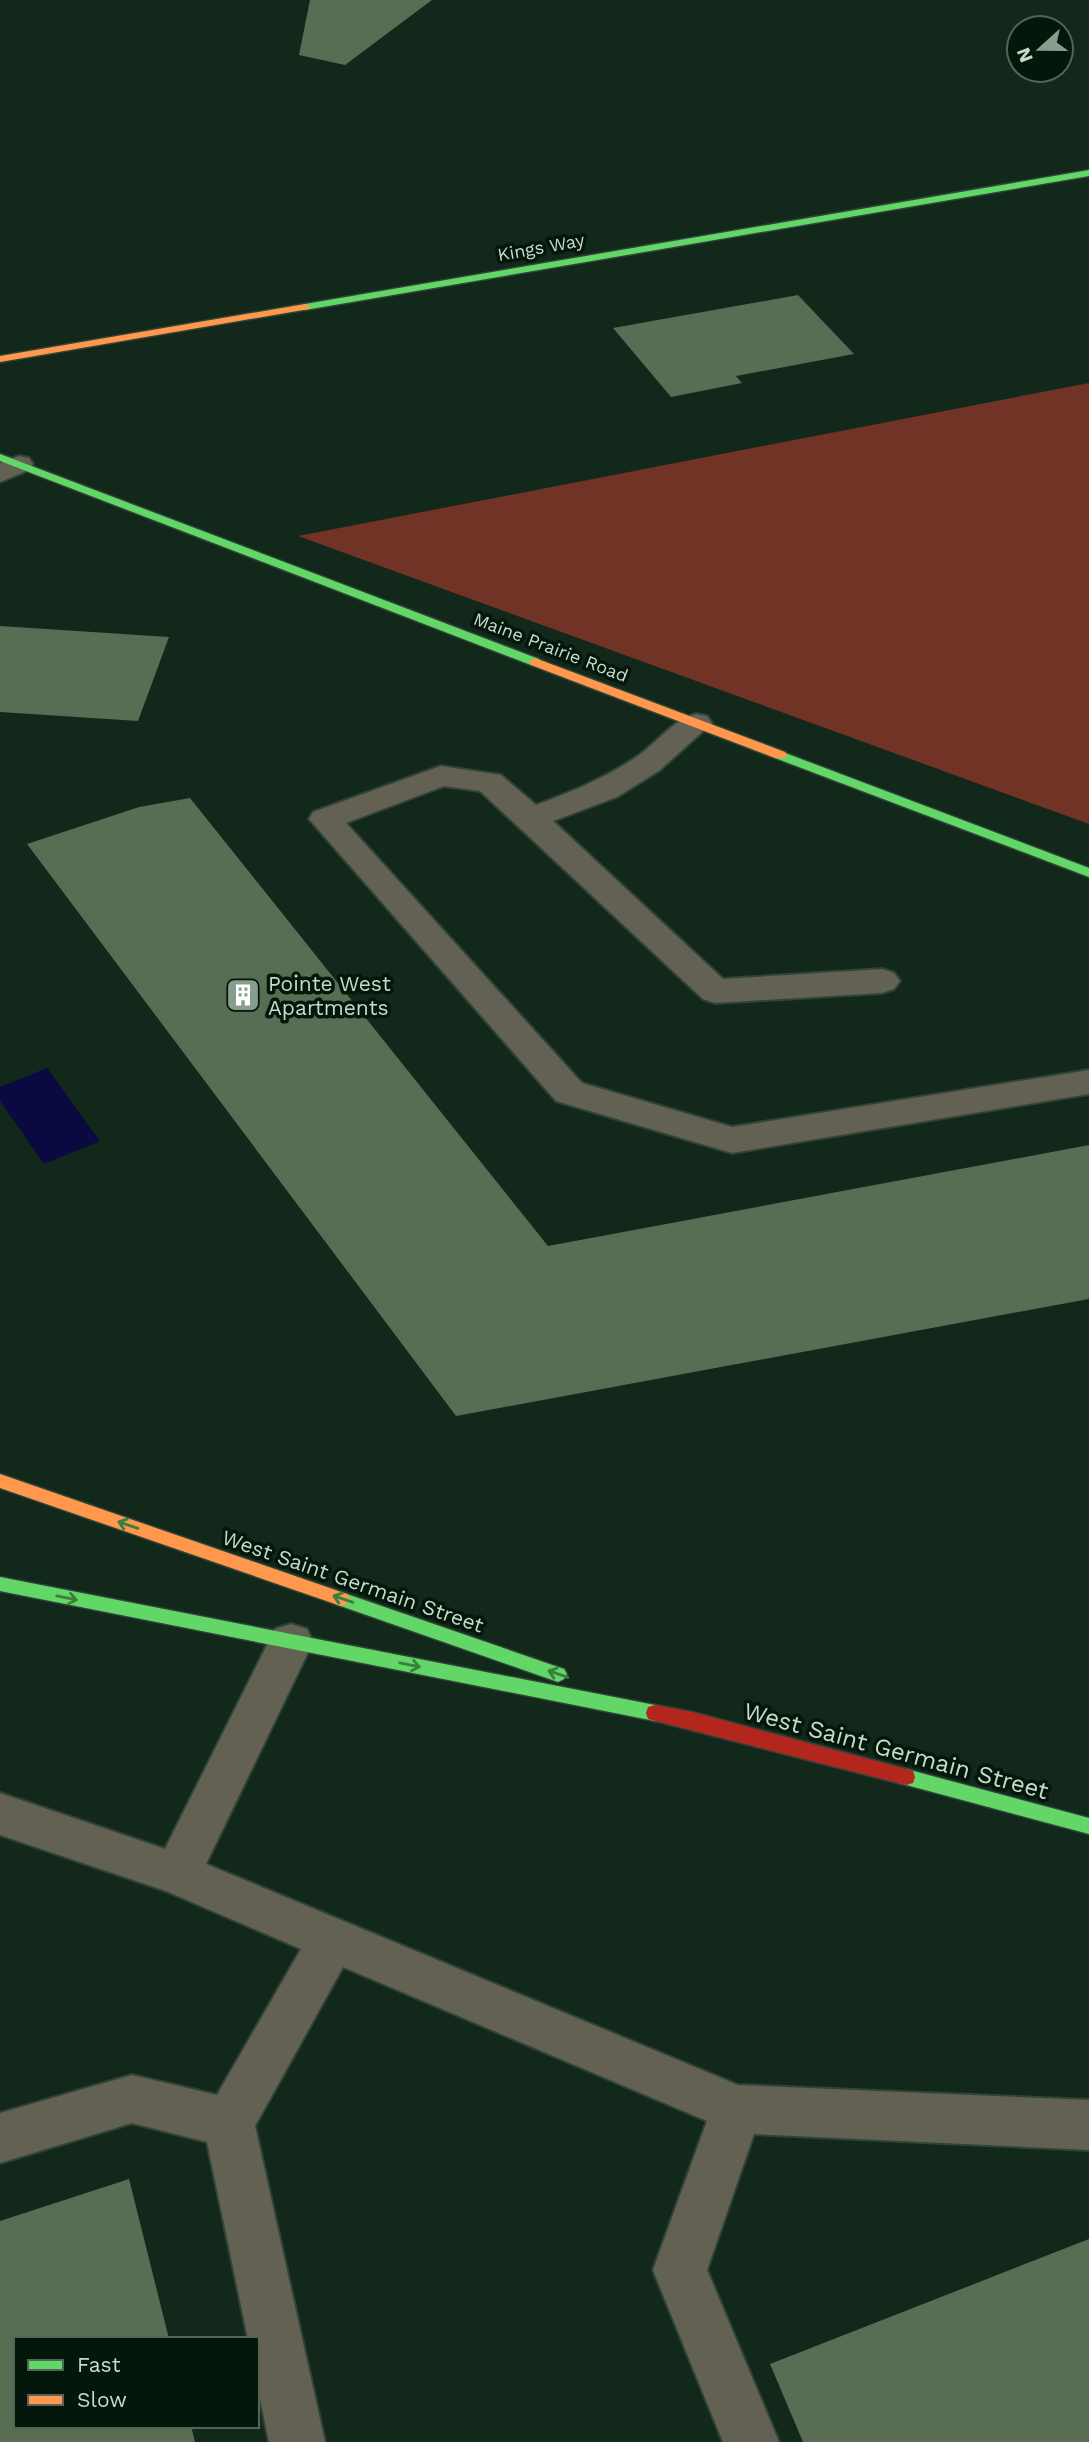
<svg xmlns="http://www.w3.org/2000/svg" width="1089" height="2442" viewBox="0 0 1089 2442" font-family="'Work Sans',sans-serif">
  <rect width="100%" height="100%" fill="#11281a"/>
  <path fill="#713326" d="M1089 383V824L298 536Z"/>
  <path fill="#0a0a40" d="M47 1068 100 1141 44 1164 0 1101V1087Z"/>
  <path fill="#586d54" d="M310 0H432L345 65 299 55Z
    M798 295 854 354 736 376 742 383 671 397 613 328Z
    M0 626 169 637 138 721 0 712Z
    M190 798 548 1246 1089 1145V1299L456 1416 27 844 139 807Z
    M129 2179 169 2339H16V2426H191L195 2442H0V2221Z
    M1089 2239V2442H803L770 2364Z"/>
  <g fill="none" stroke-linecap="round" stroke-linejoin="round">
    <g stroke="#304337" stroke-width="4">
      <path id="lane" d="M19 456 29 458 33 464 29 470 0 482V463Z
        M696 714 707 716 712 723 660 770 617 797 553 821 723 979 882 969 894 973 900 981 894 989 882 993 715 1003 703 999 480 791 444 786 346 823 582 1083 732 1127 1089 1070V1094L732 1153 556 1101 309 819 313 812 441 766 501 775 536 805C571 792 603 779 635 758 655 745 672 720 696 714Z
        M291 1624 307 1629 313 1642 206 1864 738 2085 1089 2100V2150L754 2134 707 2270 779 2442H723L653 2270 707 2121 343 1967 255 2126 325 2442H269L257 2384V2339H248L207 2142 132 2123 0 2163V2113L132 2075 217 2095 301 1949 166 1891 0 1835V1793L165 1849 275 1629Z"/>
    </g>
    <g stroke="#304337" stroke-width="3">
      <path id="fast" d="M1089 170V176L305 310 300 307 305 304Z
        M0 454 539 659 541 662 535 666 531 665 0 461Z
        M780 751 1089 868V877L775 758 773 755Z
        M0 1577 655 1705 662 1707 664 1713 662 1719 655 1721 0 1591Z
        M341 1592 564 1669 567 1674 564 1679 558 1682 335 1604 332 1599 335 1594Z
        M906 1769 1089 1818V1834L899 1783 897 1777 899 1771Z"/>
    </g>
    <g stroke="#304337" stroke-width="3">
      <path id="slow" d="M305 304 310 307 309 309 0 362V356Z
        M535 658 785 752 787 755 785 758H775L531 665 529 662Z
        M0 1474 347 1594 350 1599 347 1604 341 1606 0 1488Z"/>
    </g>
    <g stroke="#304337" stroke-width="3">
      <path id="jam" d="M655 1705 692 1712 906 1769 913 1771 915 1777 913 1783 906 1785 648 1719 646 1713 648 1707Z"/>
    </g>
    <use href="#lane" fill="#626153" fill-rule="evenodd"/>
    <use href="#fast" fill="#63d668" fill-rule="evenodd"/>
    <use href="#slow" fill="#ff974d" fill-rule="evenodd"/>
    <use href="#jam" fill="#b3261e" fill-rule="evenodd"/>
  </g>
  <defs><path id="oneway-shaft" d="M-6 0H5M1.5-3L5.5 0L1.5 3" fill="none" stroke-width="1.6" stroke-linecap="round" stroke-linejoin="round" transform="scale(1.75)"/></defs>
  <g stroke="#39803e">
    <use href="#oneway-shaft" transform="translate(128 1525) rotate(-161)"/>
    <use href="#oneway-shaft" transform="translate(67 1598) rotate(11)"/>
    <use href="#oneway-shaft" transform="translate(343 1599) rotate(-161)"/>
    <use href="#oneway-shaft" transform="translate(410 1665) rotate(11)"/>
    <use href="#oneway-shaft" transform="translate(558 1674) rotate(-161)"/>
  </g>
  <defs>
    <g id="building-square" transform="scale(1.75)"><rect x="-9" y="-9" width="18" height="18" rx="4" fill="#879d8d" stroke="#05160a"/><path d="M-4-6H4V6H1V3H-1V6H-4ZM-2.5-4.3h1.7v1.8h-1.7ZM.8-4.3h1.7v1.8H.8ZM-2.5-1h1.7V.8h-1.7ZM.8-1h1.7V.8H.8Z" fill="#fff"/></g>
  </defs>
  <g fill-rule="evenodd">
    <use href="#building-square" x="243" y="995"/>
  </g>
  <g text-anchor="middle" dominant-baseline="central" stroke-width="7" stroke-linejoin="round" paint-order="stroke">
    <g font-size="18" fill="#c6dccb" stroke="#05160a">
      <text transform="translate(541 247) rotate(-10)">Kings Way</text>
      <text transform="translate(551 647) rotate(21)">Maine Prairie Road</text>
    </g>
    <g font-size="21" fill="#c6dccb" stroke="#05160a" text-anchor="start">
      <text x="268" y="983">Pointe West<tspan x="268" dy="24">Apartments</tspan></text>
    </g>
    <g font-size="21" fill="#c6dccb" stroke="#05160a">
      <text transform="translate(353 1581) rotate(19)">West Saint Germain Street</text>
    </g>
    <g font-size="24" fill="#c6dccb" stroke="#05160a">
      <text transform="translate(896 1751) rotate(15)">West Saint Germain Street</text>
    </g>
  </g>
  <rect x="14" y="2337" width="245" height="91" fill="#05160a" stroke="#526557" stroke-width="2"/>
  <rect x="28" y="2360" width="35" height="10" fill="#63d668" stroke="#526557" stroke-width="2"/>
  <text x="77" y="2372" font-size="21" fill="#c6dccb">Fast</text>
  <rect x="28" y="2395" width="35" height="10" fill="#ff974d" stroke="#526557" stroke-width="2"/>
  <text x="77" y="2407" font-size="21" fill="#c6dccb">Slow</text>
  <g transform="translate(1040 49) rotate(249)"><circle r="33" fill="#05160a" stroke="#526557" stroke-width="2"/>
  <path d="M0-5L12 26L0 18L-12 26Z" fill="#879d8d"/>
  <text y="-10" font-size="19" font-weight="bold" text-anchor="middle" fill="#c6dccb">N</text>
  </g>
</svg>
